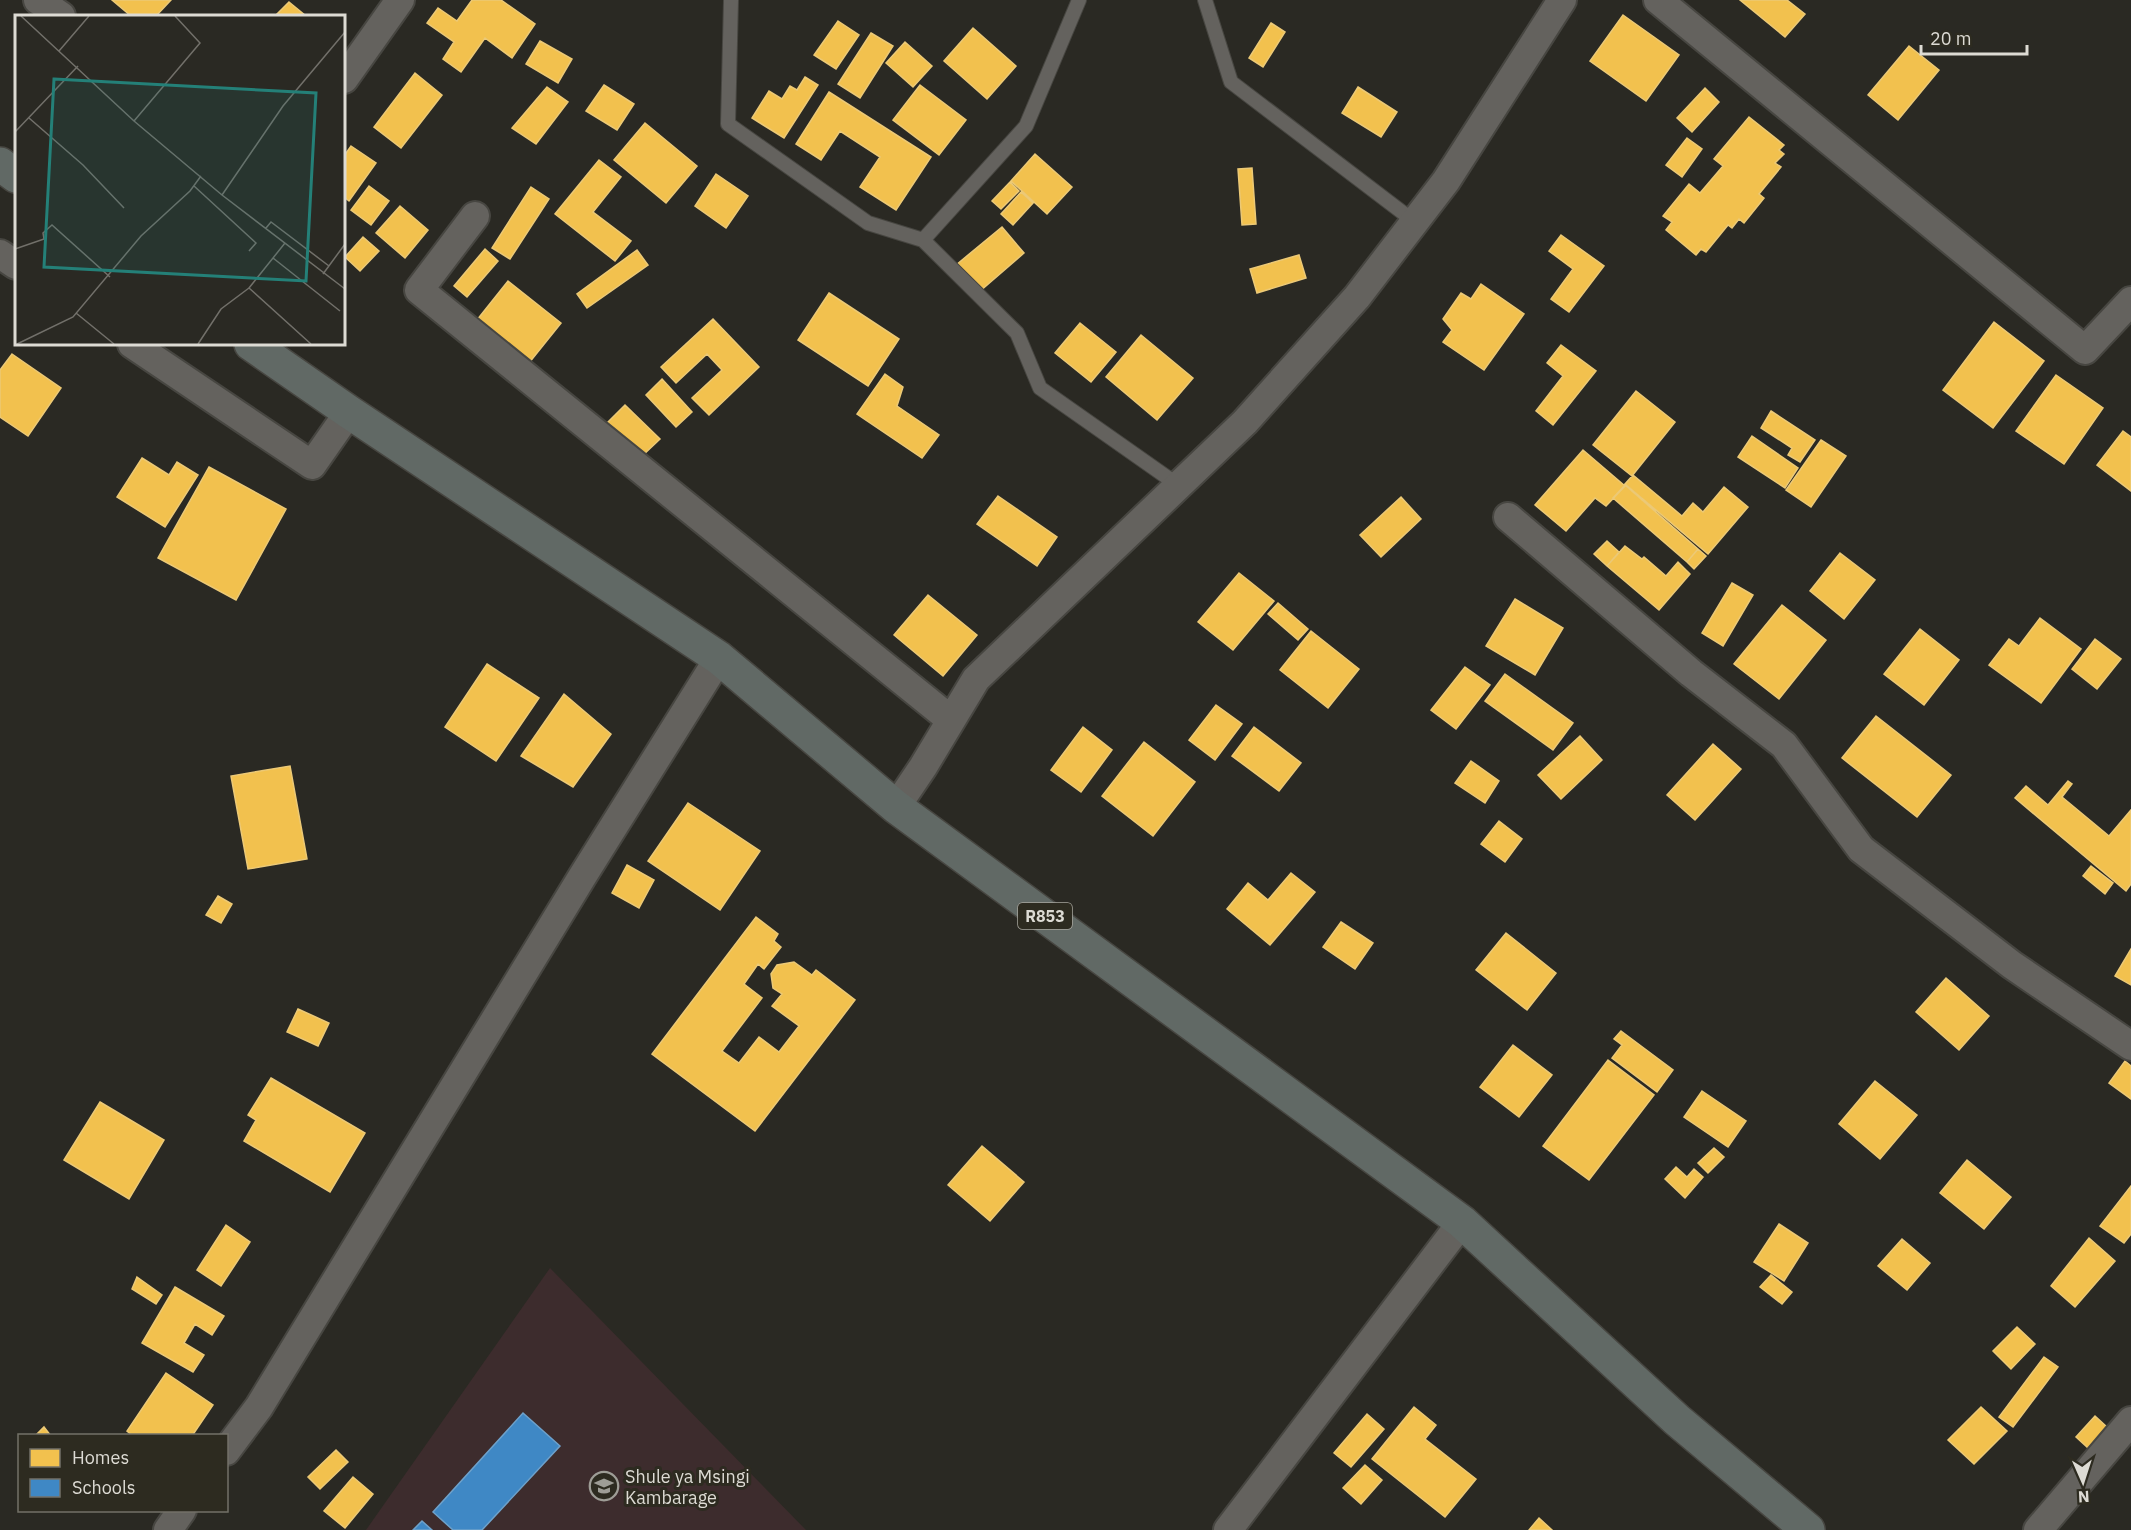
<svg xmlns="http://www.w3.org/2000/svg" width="2131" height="1530" viewBox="0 0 2131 1530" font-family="'IBM Plex Sans',sans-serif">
  <rect width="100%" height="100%" fill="#2a2923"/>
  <path fill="#3d2c2d" d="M550 1268 806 1530H366Z"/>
  <path fill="#f2c14e" stroke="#ecc976" stroke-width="1.5" d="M112 0H171L156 16H131Z
    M472 0H501L535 24 512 58 485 38 461 72 443 59 454 42 427 23 438 8 457 21Z
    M1740 0H1787L1805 14 1785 37Z
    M289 2 306 16H275Z
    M1623 15 1679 55 1646 101 1590 61Z
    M838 21 859 35 836 69 814 55Z
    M1271 23 1285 32 1263 67 1249 58Z
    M973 28 1016 66 987 99 944 61Z
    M871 33 893 46 860 98 838 84Z
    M540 41 572 59 558 83 526 64Z
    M905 42 932 66 913 87 886 63Z
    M1909 46 1939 70 1898 120 1868 95Z
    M415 73 442 95 401 148 374 127Z
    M805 77 818 85 784 138 752 118 769 91 782 99 790 86 797 90Z
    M604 85 634 104 617 130 586 111Z
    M920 85 966 120 939 155 893 120Z
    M547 87 568 102 536 144 512 128Z
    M1358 87 1397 112 1381 137 1342 113Z
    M1705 88 1719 102 1692 132 1677 118Z
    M829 92 931 157 896 210 860 187 880 157 840 131 821 160 796 144Z
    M1749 117 1784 145 1779 150 1784 154 1775 163 1781 167 1759 194 1764 198 1744 223 1739 219 1732 228 1728 225 1706 252 1701 249 1696 255 1666 230 1672 222 1663 216 1689 184 1700 193 1723 166 1714 159Z
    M645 123 697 166 666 203 614 160Z
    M1687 138 1702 149 1682 177 1666 165Z
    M351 146 376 163 349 201 344 197V156Z
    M1035 154 1072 187 1047 214 1011 181Z
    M599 160 621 177 593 212 631 241 615 261 555 214Z
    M1252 168 1256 224 1242 225 1238 169Z
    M716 174 748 196 726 228 695 206Z
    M1010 182 1019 191 1001 209 992 201Z
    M369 186 389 201 371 225 351 210Z
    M531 187 549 199 510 259 492 248Z
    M1021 192 1033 203 1013 225 1001 214Z
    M400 206 428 230 405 258 376 233Z
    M1002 227 1024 253 979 292 956 265Z
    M1561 235 1604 266 1569 312 1551 299 1573 269 1549 251Z
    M363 237 379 251 360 271 345 257Z
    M485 249 498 261 467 297 454 286Z
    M637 250 648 265 587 308 577 294Z
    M1299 255 1306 278 1257 293 1250 269Z
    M508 281 561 323 529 363 477 320Z
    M1481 284 1524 314 1484 370 1443 342 1452 330 1443 319 1461 293 1471 299Z
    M829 293 899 339 868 386 798 340Z
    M713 319 759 367 709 415 692 398 722 370 707 354 676 383 661 367Z
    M1994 322 2044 361 1993 428 1943 390Z
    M1080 323 1116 352 1091 382 1055 353Z
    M1141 335 1193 378 1157 420 1106 377Z
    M1561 345 1596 371 1553 425 1536 411 1563 376 1547 363Z
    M12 354 61 388 28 436 0 417V370Z
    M885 374 903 387 897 406 939 435 922 458 857 414Z
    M2056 375 2103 408 2064 464 2016 431Z
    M662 379 692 412 676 427 646 395Z
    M1636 391 1675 422 1632 476 1593 445Z
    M625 405 660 439 641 457 607 423Z
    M1771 411 1815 440 1800 462 1788 455 1792 448 1761 428Z
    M2123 431 2131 437V491L2097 465Z
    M1752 436 1798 468 1785 488 1738 457Z
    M1821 440 1846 456 1811 507 1786 490Z
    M1583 450 1625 486 1606 506 1595 498 1566 531 1535 505Z
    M142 458 169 475 177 462 198 475 165 527 117 497Z
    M209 467 286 509 236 600 158 558Z
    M1633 475 1682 516 1693 503 1703 512 1724 487 1748 507 1708 554 1625 484Z
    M1625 485 1698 549 1687 562 1613 498Z
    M998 496 1057 537 1037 566 977 524Z
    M1401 497 1421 519 1381 557 1360 535Z
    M1607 541 1619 552 1607 566 1594 554Z
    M1625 546 1642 559 1644 557 1666 576 1678 562 1690 574 1659 610 1607 566Z
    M1698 549 1706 556 1694 569 1687 562Z
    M1840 553 1875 580 1844 619 1810 591Z
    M1239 573 1274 601 1233 650 1198 622Z
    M1732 583 1753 595 1723 646 1702 633Z
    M928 595 977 635 943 676 894 635Z
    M1515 599 1563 628 1535 675 1486 646Z
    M1278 603 1308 629 1298 640 1268 614Z
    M1782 605 1826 640 1779 699 1734 664Z
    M2040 618 2081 649 2041 703 1989 665 2009 639 2019 646Z
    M1920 629 1959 660 1924 705 1884 674Z
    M1311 631 1359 669 1328 708 1280 670Z
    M2095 639 2121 659 2097 689 2072 669Z
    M487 664 539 698 496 761 445 727Z
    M1465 667 1490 685 1456 729 1431 710Z
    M1505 674 1573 723 1553 750 1485 701Z
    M564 694 611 734 573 787 521 756Z
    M1216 705 1242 724 1215 760 1189 740Z
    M1876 716 1951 775 1917 817 1842 758Z
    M1083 727 1112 750 1081 792 1051 770Z
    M1254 727 1301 763 1279 791 1232 756Z
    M1580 736 1602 760 1561 799 1538 775Z
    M1144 742 1195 782 1153 836 1102 796Z
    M1713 744 1741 769 1695 820 1667 795Z
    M1471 761 1499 781 1485 803 1455 783Z
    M290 766 307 859 248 869 231 776Z
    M2068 781 2072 784 2062 797 2109 836 2131 810V884L2126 891 2015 798 2026 786 2048 805Z
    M688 803 760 851 720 910 648 861Z
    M1499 821 1522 839 1505 862 1481 844Z
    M627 865 654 880 639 908 612 893Z
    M2091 866 2113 883 2105 894 2083 876Z
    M1291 873 1315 892 1270 945 1227 909 1248 883 1268 900Z
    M218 896 232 904 221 923 206 915Z
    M756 917 778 934 774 941 781 947 764 969 758 964 744 984 762 998 722 1051 739 1063 759 1037 779 1052 799 1026 772 1006 782 994 773 988 771 974 777 965 794 962 812 975 816 970 855 1000 755 1131 652 1054Z
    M1341 922 1373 943 1355 969 1323 947Z
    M1506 933 1556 973 1527 1010 1476 970Z
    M2131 949V985L2115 976Z
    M1946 978 1989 1016 1959 1050 1916 1012Z
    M298 1009 329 1023 318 1046 287 1032Z
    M1621 1031 1673 1070 1657 1092 1612 1058 1622 1045 1614 1039Z
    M1513 1045 1552 1075 1519 1117 1480 1087Z
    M1608 1060 1654 1095 1589 1180 1543 1146Z
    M2125 1061 2131 1066V1099L2109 1083Z
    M271 1078 365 1133 330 1192 244 1141 256 1120 248 1115Z
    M1875 1081 1917 1115 1880 1159 1839 1124Z
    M1702 1091 1746 1121 1728 1147 1684 1117Z
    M100 1102 164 1140 129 1199 64 1160Z
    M982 1146 1024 1182 990 1221 948 1185Z
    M1714 1148 1724 1157 1708 1173 1698 1163Z
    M1967 1160 2011 1197 1984 1229 1940 1193Z
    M1676 1167 1687 1177 1694 1169 1703 1177 1685 1198 1665 1179Z
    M2131 1186V1234L2124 1243 2100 1226Z
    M1779 1224 1808 1243 1784 1281 1754 1262Z
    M226 1225 250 1242 221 1286 197 1270Z
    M2089 1238 2115 1261 2075 1307 2051 1286Z
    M1902 1239 1930 1263 1907 1290 1878 1266Z
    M1771 1275 1792 1292 1782 1304 1760 1287Z
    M137 1277 162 1295 156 1304 132 1289Z
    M175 1287 224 1316 212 1335 195 1324 184 1343 204 1355 193 1372 142 1343Z
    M2017 1327 2035 1344 2011 1369 1993 1351Z
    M2044 1357 2058 1367 2013 1427 1999 1417Z
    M166 1373 213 1405 192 1436H133L127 1431Z
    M1414 1407 1436 1425 1425 1439 1476 1479 1445 1517 1372 1459Z
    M1981 1407 2007 1431 1974 1464 1948 1440Z
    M1367 1414 1384 1429 1351 1467 1334 1453Z
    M2095 1416 2107 1427 2088 1448 2076 1437Z
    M44 1427 51 1436H35Z
    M336 1450 348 1462 320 1489 308 1477Z
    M1365 1465 1382 1480 1361 1504 1343 1488Z
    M353 1477 373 1494 345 1528 324 1511Z
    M1539 1518 1552 1530H1529Z"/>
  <path fill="#3f88c5" stroke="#6ea1ca" stroke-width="1.5" d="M523 1413 560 1446 482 1530H453L433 1512Z
    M422 1521 432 1530H413Z"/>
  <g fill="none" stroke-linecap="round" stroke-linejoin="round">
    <g stroke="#474641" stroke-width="16">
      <path id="service" d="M731 0 728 124 868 223 923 240 1017 333 1040 388 1178 485
        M1205 0 1231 82 1415 222
        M923 240 1026 126 1079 0"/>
    </g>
    <g stroke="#474641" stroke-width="32">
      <path id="minor" d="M38 0 61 16
        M1658 0 2085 350 2131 301
        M344 79 400 0
        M475 216 419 290 951 720
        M0 254 16 265
        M132 344 312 465 349 412
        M1508 517 1691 673 1784 745 1861 849 2012 965 2131 1046
        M896 807 923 767 976 679 1245 422 1357 297 1446 181 1562 0
        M226 1451 259 1407 582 877 719 658
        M168 1530 182 1510
        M1228 1530 1462 1222
        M2038 1530 2131 1421"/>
    </g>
    <g stroke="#474641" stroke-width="36">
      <path id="primary" d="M0 164 16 176
        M251 344 349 412 719 658 896 807 1462 1222 1677 1420 1808 1530"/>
    </g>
    <use href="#service" stroke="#64625e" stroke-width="14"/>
    <use href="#minor" stroke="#64625e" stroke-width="28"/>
    <use href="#primary" stroke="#616965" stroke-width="33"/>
  </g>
  <defs>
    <g id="school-ring" transform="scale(1.5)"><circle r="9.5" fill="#2d2b20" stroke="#9e9d96" stroke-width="1.5"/><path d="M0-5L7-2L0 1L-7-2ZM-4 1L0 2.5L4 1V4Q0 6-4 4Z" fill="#9e9d96"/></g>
  </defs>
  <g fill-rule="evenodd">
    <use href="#school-ring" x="604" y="1486"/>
  </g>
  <g text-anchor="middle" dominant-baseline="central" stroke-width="6" stroke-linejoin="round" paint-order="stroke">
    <rect fill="#2d2b20" stroke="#a8a69e" stroke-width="1.5" x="1018" y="903" width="54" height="26" rx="4.5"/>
    <g font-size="16" font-weight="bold" fill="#dddbd4">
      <text x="1045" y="916">R853</text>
    </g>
    <g font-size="18" fill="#dddbd4" stroke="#2d2b20" text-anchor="start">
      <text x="625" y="1476">Shule ya Msingi<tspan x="625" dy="21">Kambarage</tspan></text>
    </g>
  </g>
  <g transform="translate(15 15)">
    <rect width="330" height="330" fill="#2a2923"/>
    <path fill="none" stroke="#72706a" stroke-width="1.5" d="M6 1 119 106 207 180 330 274M44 36 74 1M14 103 68 150 109 193M119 106 185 28 160 1M0 117 63 51M179 171 241 228 234 236M207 180 268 91 330 17M251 213 256 207 314 251M270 228 234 273 296 329M0 234 29 224 28 218 37 210 95 262M258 243 325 296M308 259 330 229M61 298 99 329M2 329 58 302 126 221 175 176 186 161M183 329 206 294 234 273"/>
    <path fill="#248078" fill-opacity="0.15" stroke="#248078" stroke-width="3" d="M39 64 301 78 291 266 29 252Z"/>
    <rect width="330" height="330" fill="none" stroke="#dddbd4" stroke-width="3"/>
  </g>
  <rect x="18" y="1434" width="210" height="78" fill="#2d2b20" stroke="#737168" stroke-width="1.5"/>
  <rect x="30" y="1449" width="30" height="18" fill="#f2c14e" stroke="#737168" stroke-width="1.5"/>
  <text x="72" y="1464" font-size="18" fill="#dddbd4">Homes</text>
  <rect x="30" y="1479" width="30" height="18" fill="#3f88c5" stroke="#737168" stroke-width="1.5"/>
  <text x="72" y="1494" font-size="18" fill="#dddbd4">Schools</text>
  <g transform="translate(2083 1482) rotate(177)" stroke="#2d2b20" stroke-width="4.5" paint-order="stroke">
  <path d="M0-4.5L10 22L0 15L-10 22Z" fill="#dddbd4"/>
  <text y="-9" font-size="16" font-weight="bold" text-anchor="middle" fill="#dddbd4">N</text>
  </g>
  <path d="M1921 45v9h106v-9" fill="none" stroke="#dddbd4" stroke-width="3"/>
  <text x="1930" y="45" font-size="18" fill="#dddbd4" stroke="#2d2b20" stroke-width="4.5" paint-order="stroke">20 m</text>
</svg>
